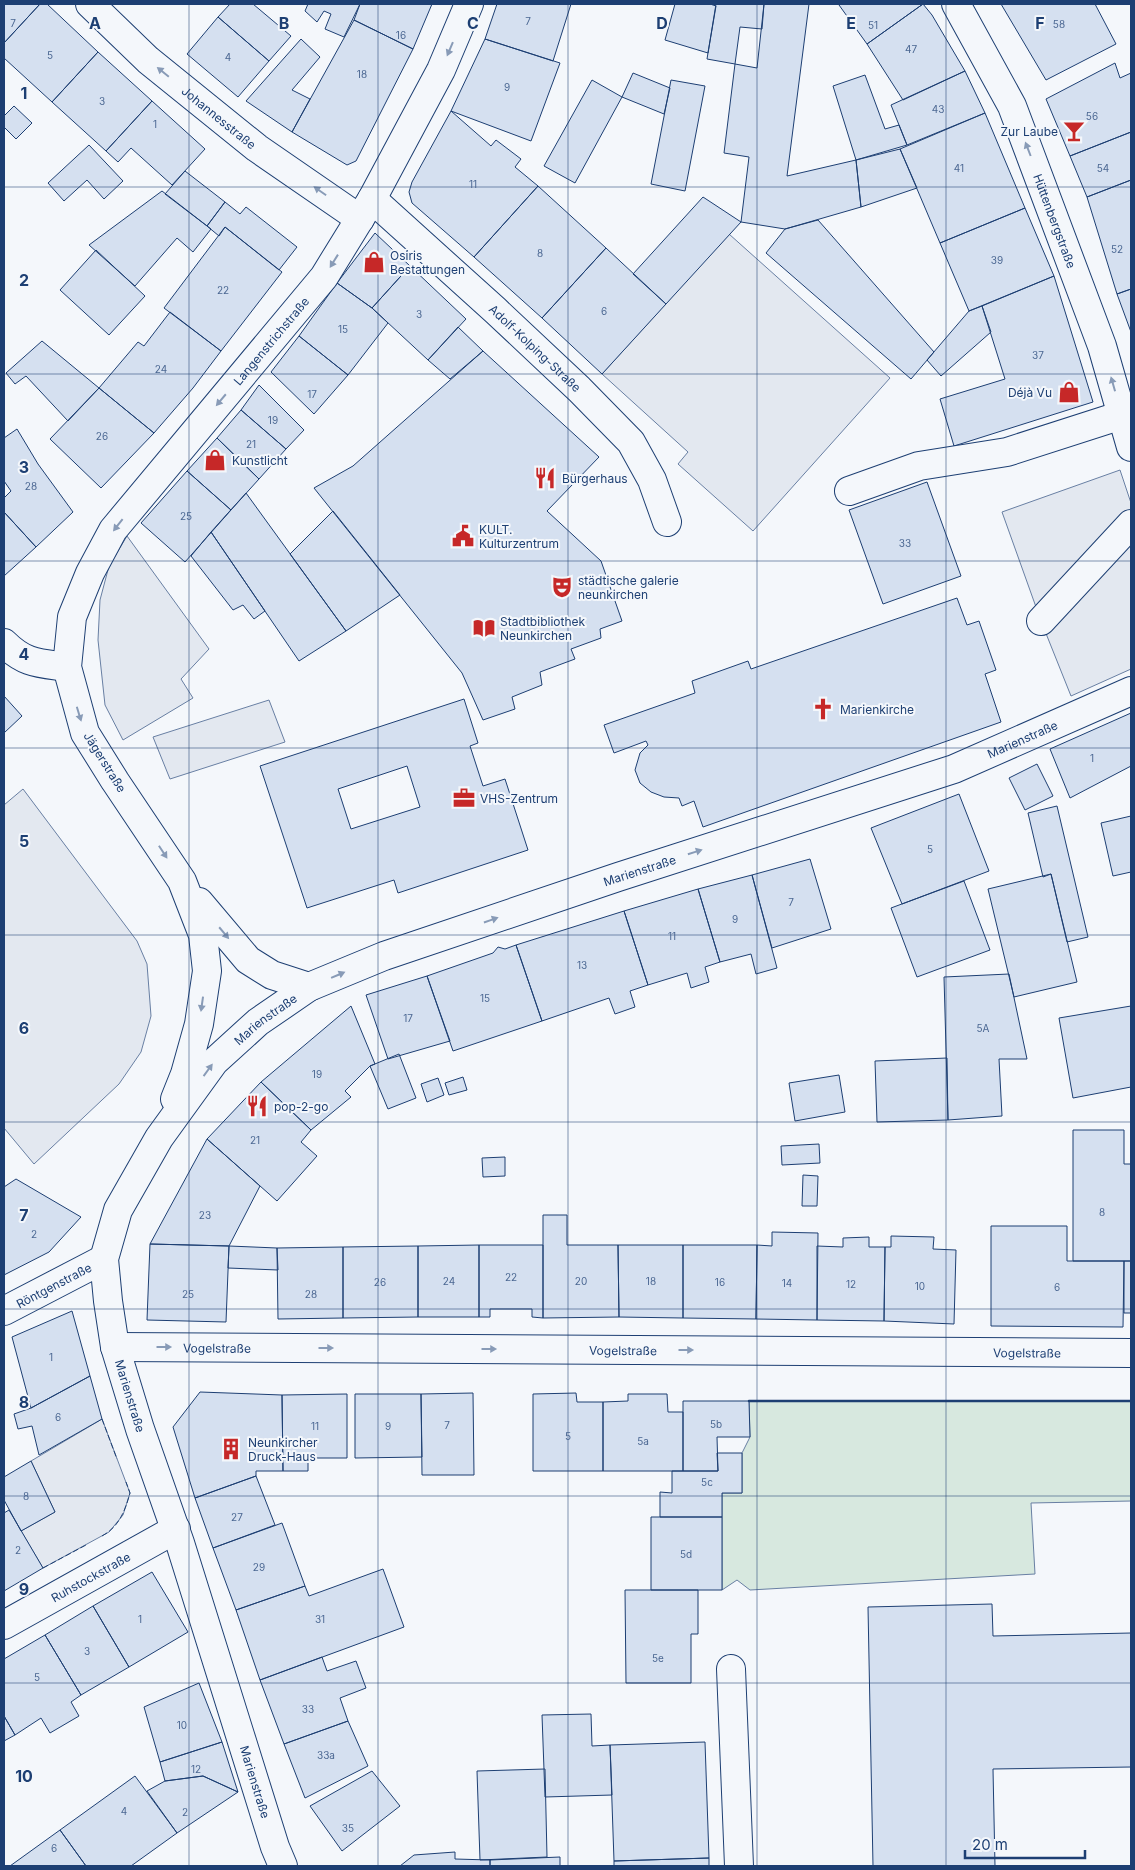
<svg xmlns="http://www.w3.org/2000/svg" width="1135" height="1870" viewBox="0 0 1135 1870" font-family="Inter,sans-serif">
  <rect width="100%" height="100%" fill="#f4f7fb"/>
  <path fill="#d7e8df" stroke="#687fa3" d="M749 1401H1131V1501L1031 1503 1035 1574 750 1590 737 1580 722 1590V1493H742V1453L750 1437Z"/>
  <path fill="#e3e8f0" stroke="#687fa3" d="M729 234 890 378 753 531 678 464 688 452 602 374Z
    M1120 470 1131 503V669L1071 696 1041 621 1002 512Z
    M127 536 209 649 181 679 193 698 123 740 105 705 98 640 100 600 109 566Z
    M269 700 285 742 170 779 153 737Z
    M23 789 137 941 147 964 151 1016 141 1052 119 1084 34 1164 4 1128V805Z
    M102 1419 130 1493 123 1515 109 1532 43 1568 21 1531 55 1512 31 1461Z"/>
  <path fill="#d5e0f0" stroke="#1d3f73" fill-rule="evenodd" d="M4 4H40L4 43Z
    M40 4H47L98 52 52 102 4 58V43Z
    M230 4H253L291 36 269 61 218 17Z
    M308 4H360L344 37 325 29 331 14 324 11 317 22 305 11Z
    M360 4H432L413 49 354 20Z
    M497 4H571L553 61 485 39Z
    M675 4H710L716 6 708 53 665 40Z
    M716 4H764L762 29 740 27 735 64 707 59Z
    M764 4H809L787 176 856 160 861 207 785 229 741 222 749 157 724 153 735 64 757 68Z
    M842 4H923L867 44 839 5Z
    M923 4 932 15 965 71 903 100 867 44Z
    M1001 4H1095L1116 44 1046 80Z
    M218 17 269 61 238 97 187 54Z
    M354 20 413 49 356 161 347 165 292 132Z
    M301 39 320 57 292 90 310 99 292 132 246 101Z
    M485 39 560 63 531 141 451 111Z
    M98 52 152 101 106 151 52 102Z
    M1115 63 1120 78 1131 73V132L1070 156 1046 99Z
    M965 71 985 113 907 145 891 105Z
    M633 73 670 88 664 114 622 97Z
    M865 75 885 129 899 125 907 145 856 160 833 86Z
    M592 80 622 97 575 183 544 166Z
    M671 80 705 86 685 191 651 184Z
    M152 101 205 149 172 185 131 148 118 162 106 151Z
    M14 106 32 123 16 139 4 127V116Z
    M451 111 491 146 496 140 521 159 515 167 538 186 474 257 412 203 409 192 412 182Z
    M985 113 1025 208 940 243 900 149Z
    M1131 132V180L1087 197 1070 156Z
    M89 145 123 181 104 199 87 180 64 201 48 183Z
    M900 149 917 188 861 207 856 160Z
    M185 171 225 202 207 226 165 194Z
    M1131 180V289L1117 294 1087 197Z
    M538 186 606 248 542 318 474 257Z
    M162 191 211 229 193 252 177 238 135 286 89 245Z
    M703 197 741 222 666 304 633 274Z
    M225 202 240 214 246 207 297 247 279 270 225 227 219 236 207 226Z
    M1025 208 1054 276 969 311 940 243Z
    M818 220 934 352 911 379 766 253 785 229Z
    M225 227 282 272 221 351 164 308Z
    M375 233 410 266 372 308 337 283Z
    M606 248 666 304 602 374 542 318Z
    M96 250 145 296 109 335 60 290Z
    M410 266 466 319 428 360 372 308Z
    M1054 276 1093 402 954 446 940 399 1005 379 982 306Z
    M337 283 372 308 388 323 348 375 299 336Z
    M1131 289V332L1117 294Z
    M982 306 991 332 941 376 927 360 969 311Z
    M170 312 221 351 193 388 154 433 99 388 138 342 144 346Z
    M458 327 483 351 450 379 428 360Z
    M299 336 348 375 314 414 271 372Z
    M42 341 99 388 68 421 26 376 15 384 6 373Z
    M483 351 599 457 547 511 601 561 622 621 600 629 601 638 571 649 575 659 540 672 542 685 512 697 515 709 483 720 462 673 314 488 353 466Z
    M259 385 304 430 286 449 241 410Z
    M99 388 154 433 101 488 50 439Z
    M241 410 286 449 259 479 217 438Z
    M17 429 38 464 73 512 36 547 4 512V498L11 491 4 481V438Z
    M217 438 259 479 231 510 187 471Z
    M187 471 231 510 185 562 141 523Z
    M927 482 961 576 883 604 849 510Z
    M246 493 346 631 299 661 211 532Z
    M333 511 400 595 346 631 290 554Z
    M4 512 36 547 4 576Z
    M211 532 265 611 254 619 243 605 233 610 191 556Z
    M957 598 967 625 979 621 996 670 985 674 1001 722 703 827 694 801 682 806 679 798 664 797 651 792 640 783 635 770 640 753 648 745 646 741 614 753 604 725 695 693 692 681 748 661 751 669Z
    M4 696 22 716 4 733Z
    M464 699 478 743 470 746 483 786 505 779 528 850 398 893 394 880 307 908 260 766ZM407 766 420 807 351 829 338 789Z
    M1131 713V766L1070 798 1050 749Z
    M1037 764 1053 796 1025 810 1009 778Z
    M959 794 989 871 902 904 871 828Z
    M1057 806 1088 937 1067 942 1051 874 1043 877 1028 813Z
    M1131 816V872L1113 876 1101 823Z
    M810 859 831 929 772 948 752 875Z
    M1051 874 1077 982 1014 997 988 889Z
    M752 875 777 968 756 974 751 954 720 962 698 889Z
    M964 881 990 950 917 977 891 908Z
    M698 889 720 962 705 967 709 982 691 988 687 973 648 985 624 911Z
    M624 911 648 985 630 991 635 1007 615 1014 609 998 542 1021 516 945Z
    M516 945 542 1021 453 1051 427 976 493 953 498 947 505 949Z
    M1009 974 1027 1059H999L1002 1116 948 1120 944 977Z
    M427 976 450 1041 388 1059 366 995Z
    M351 1006 375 1064 370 1066 345 1091 351 1097 311 1130 261 1082Z
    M1131 1006V1087L1073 1098 1059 1018Z
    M399 1054 416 1098 388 1109 370 1066Z
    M947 1058 948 1120 877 1122 875 1061Z
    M839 1075 845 1112 795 1121 789 1083Z
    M463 1077 467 1090 449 1095 445 1083Z
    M438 1078 444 1095 427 1102 421 1084Z
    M261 1082 311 1130 301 1142 317 1156 277 1201 207 1139Z
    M1073 1130H1124V1164H1131V1261H1073Z
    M207 1139 260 1186 229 1246 150 1244Z
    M819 1144 820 1163 782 1165 781 1146Z
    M505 1157V1176L483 1177 482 1158Z
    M803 1175 818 1176 817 1206H802Z
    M16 1179 81 1217 49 1252 4 1275V1187Z
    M543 1215H567V1245H618L619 1317 543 1318Z
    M991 1226H1067V1261H1124L1123 1327 991 1326Z
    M772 1232 818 1233 817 1320 756 1319 757 1245 772 1246Z
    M891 1236 934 1237 933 1249 956 1250 954 1324 884 1321 885 1247H891Z
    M869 1237V1247H885L884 1321 817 1320V1246L843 1247V1238Z
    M150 1244 229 1246 226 1322 147 1320Z
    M479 1245V1317H418V1246Z
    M479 1245H543V1318L532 1317V1309H490V1317H479Z
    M618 1245H683V1318L619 1317Z
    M683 1245H757L756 1319 683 1318Z
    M229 1246 277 1248 278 1270 228 1268Z
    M418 1246V1317L343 1318V1247Z
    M343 1247V1318L278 1319 277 1248Z
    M1124 1261H1131V1313H1124Z
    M72 1311 90 1376 31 1408 12 1337Z
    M90 1376 102 1419 39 1455 32 1426 18 1429 14 1414 31 1408Z
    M200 1392 282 1395 283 1471H256V1476L195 1498 173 1427Z
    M473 1393 474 1475H422L421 1394Z
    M576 1393 577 1402H603V1471H533V1394Z
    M347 1394V1458H308V1471H283L282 1395Z
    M355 1394H421L422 1457 355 1458Z
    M628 1394H667L668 1412H683V1471H603V1402L628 1401Z
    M683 1401H749L750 1437H717L718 1471H683Z
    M717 1453H742V1493H722V1517H660V1492L672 1493V1471H718Z
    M31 1461 55 1512 21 1531 4 1500V1477Z
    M256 1476 275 1525 213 1548 195 1498Z
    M9 1510 43 1568 4 1591V1513Z
    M651 1517H722V1590H651Z
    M282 1523 305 1586 236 1610 213 1548Z
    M383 1569 404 1627 260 1680 236 1610 305 1586 309 1596Z
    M152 1572 188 1632 129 1667 93 1606Z
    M625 1590H698V1634H691V1683H626Z
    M992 1604 993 1636 1131 1633V1767L993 1769 995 1866H873L868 1607Z
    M93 1606 129 1667 81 1695 45 1635Z
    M45 1635 81 1695 71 1702 79 1716 50 1733 41 1718 15 1735 4 1716V1659Z
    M322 1657 327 1671 356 1661 366 1688 340 1698 348 1721 284 1744 260 1680Z
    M199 1683 222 1742 160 1762 144 1707Z
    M591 1714 592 1746 610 1745 612 1795 545 1797 542 1715Z
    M4 1716 15 1735 4 1741Z
    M348 1721 368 1766 305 1798 284 1744Z
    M222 1742 238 1792 203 1776 165 1781 160 1762Z
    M705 1742 709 1858 614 1861 610 1745Z
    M545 1769 547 1857 480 1860 477 1771Z
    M372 1771 400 1806 342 1851 310 1806Z
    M135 1776 177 1833 131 1866H86L60 1830Z
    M203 1776 238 1792 177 1833 147 1791 165 1781Z
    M60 1830 86 1866H10Z
    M455 1852V1859L490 1860V1866H400L414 1855Z
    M560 1857V1866H490V1860Z
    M709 1858V1866H614V1861Z"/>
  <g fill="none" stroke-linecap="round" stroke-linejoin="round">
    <g stroke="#1d3f73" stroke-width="30">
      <g id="minor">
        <path id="s1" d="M90 4 148 60 257 148 360 219"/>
        <path id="s2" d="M956 4 1012 106 1102 346 1131 447"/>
        <path id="s3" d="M372 199 495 310 579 389 631 442 652 480 667 522"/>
        <path d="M849 491 919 466 1007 452 1122 415"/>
        <path d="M1041 621 1131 524"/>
        <path d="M4 643C25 664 39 663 67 667"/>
        <path d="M199 902 248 960 272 975 309 987"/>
        <path id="s4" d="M175 1099 185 1074 199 1024 207 971 203 935 182 881 115 781 85 733 67 667 72 617 90 573 113 530 324 277 372 199 441 70 469 4"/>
        <path id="s5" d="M4 1311 104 1259"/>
        <path id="s6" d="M115 1347 1131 1353"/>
        <path id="s7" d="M4 1625 176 1529"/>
        <path d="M731 1669 739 1866"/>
        <path id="s8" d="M283 1866 275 1847 180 1543 140 1429 115 1347 108 1301 104 1259 118 1210 159 1138 214 1062 258 1022 309 987 384 956 618 877 954 769 1131 691"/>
      </g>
    </g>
    <use href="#minor" stroke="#f4f7fb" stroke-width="28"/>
    <path stroke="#1d3f73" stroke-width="1" stroke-dasharray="6 2.5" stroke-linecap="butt" d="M102 1419 117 1459
      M102 1536C119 1527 125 1511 130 1493L126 1482
      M43 1568 86 1545"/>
    <path stroke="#1d3f73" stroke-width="2.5" d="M749 1401H1131"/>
  </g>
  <defs><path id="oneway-solid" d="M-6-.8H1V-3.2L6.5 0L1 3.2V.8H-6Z" transform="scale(1.25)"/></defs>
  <g fill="#889bb7">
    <use href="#oneway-solid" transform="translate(450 49) rotate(113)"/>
    <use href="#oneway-solid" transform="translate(163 72) rotate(-141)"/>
    <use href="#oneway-solid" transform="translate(1028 149) rotate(-111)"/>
    <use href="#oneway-solid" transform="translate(320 191) rotate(-145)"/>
    <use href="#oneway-solid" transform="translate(334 261) rotate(122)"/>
    <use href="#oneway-solid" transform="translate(1113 384) rotate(-106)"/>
    <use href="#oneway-solid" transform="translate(221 400) rotate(130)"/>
    <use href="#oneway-solid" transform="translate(118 525) rotate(128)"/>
    <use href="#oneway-solid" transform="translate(79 714) rotate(73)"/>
    <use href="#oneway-solid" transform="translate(163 852) rotate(57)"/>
    <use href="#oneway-solid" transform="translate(695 852) rotate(-18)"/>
    <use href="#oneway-solid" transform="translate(491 920) rotate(-19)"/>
    <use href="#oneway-solid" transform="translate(224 933) rotate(50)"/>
    <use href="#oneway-solid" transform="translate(338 975) rotate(-23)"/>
    <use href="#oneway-solid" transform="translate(202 1004) rotate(98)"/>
    <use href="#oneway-solid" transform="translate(208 1070) rotate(-54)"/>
    <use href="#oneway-solid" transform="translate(164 1347)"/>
    <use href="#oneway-solid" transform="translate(326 1348)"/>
    <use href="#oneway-solid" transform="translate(489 1349)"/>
    <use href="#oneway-solid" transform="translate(686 1350)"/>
  </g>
  <path fill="none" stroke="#1d3f73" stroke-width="1" stroke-opacity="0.55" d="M189 4V1866M378 4V1866M568 4V1866M757 4V1866M946 4V1866M4 187H1131M4 374H1131M4 561H1131M4 748H1131M4 935H1131M4 1122H1131M4 1309H1131M4 1496H1131M4 1683H1131"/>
  <defs>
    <g id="bar-bare" transform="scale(1.725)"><path d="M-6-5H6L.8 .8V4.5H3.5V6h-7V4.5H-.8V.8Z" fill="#c62828" stroke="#f4f7fb" stroke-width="2.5" paint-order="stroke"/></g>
    <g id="shop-bare" transform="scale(1.725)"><path d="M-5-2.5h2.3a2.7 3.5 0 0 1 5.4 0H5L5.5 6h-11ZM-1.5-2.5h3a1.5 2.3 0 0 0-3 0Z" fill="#c62828" stroke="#f4f7fb" stroke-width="2.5" paint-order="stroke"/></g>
    <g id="restaurant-bare" transform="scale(1.725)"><path d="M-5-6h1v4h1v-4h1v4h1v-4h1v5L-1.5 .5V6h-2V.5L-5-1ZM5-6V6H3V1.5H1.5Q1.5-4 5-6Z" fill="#c62828" stroke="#f4f7fb" stroke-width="2.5" paint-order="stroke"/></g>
    <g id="civic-bare" transform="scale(1.725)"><path d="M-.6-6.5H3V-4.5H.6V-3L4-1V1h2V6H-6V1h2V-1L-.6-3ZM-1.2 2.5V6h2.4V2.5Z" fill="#c62828" stroke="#f4f7fb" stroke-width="2.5" paint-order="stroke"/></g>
    <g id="theatre-bare" transform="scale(1.725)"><path d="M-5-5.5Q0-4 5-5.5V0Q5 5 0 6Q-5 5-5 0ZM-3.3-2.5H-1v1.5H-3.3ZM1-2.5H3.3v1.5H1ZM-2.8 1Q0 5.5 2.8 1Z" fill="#c62828" stroke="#f4f7fb" stroke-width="2.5" paint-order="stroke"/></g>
    <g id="library-bare" transform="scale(1.725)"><path d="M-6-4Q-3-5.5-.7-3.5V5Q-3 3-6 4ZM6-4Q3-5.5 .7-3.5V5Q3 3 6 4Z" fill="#c62828" stroke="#f4f7fb" stroke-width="2.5" paint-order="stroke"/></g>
    <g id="church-bare" transform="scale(1.725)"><path d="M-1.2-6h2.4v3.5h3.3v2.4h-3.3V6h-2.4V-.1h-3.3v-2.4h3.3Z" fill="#c62828" stroke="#f4f7fb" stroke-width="2.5" paint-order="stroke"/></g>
    <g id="office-bare" transform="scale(1.725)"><path d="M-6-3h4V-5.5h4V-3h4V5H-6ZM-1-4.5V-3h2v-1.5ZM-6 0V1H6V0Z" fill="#c62828" stroke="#f4f7fb" stroke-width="2.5" paint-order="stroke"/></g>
    <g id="building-bare" transform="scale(1.725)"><path d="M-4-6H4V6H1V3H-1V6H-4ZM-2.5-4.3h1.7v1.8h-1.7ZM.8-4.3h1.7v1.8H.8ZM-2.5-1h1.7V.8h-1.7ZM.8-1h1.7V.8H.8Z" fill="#c62828" stroke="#f4f7fb" stroke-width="2.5" paint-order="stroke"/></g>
  </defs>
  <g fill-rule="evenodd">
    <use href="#bar-bare" x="1074" y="131"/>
    <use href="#shop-bare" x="374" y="262"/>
    <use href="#shop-bare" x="1069" y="392"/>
    <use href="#shop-bare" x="215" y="460"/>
    <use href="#restaurant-bare" x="545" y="478"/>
    <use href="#civic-bare" x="463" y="536"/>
    <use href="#theatre-bare" x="562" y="587"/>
    <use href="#library-bare" x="484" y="628"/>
    <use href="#church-bare" x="823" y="709"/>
    <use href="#office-bare" x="464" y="798"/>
    <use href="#restaurant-bare" x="257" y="1106"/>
    <use href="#building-bare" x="231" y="1449"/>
  </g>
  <g text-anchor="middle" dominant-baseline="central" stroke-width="4" stroke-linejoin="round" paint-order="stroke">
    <g font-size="10" fill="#4b6792">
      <text x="528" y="21">7</text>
      <text x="13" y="23">7</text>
      <text x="1059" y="24">58</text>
      <text x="873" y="25">51</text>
      <text x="401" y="35">16</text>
      <text x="911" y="49">47</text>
      <text x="50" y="55">5</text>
      <text x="228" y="57">4</text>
      <text x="362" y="74">18</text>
      <text x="507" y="87">9</text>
      <text x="102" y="101">3</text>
      <text x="938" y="109">43</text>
      <text x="1092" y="116">56</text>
      <text x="155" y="124">1</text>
      <text x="959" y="168">41</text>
      <text x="1103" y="168">54</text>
      <text x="473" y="184">11</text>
      <text x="1117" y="249">52</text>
      <text x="540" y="253">8</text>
      <text x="997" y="260">39</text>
      <text x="223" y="290">22</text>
      <text x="604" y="311">6</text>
      <text x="419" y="314">3</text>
      <text x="343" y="329">15</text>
      <text x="1038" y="355">37</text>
      <text x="161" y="369">24</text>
      <text x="312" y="394">17</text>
      <text x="273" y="420">19</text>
      <text x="102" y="436">26</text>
      <text x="251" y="444">21</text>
      <text x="31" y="486">28</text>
      <text x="186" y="516">25</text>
      <text x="905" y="543">33</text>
      <text x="1092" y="758">1</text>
      <text x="930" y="849">5</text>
      <text x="791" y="902">7</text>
      <text x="735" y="919">9</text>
      <text x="672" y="936">11</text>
      <text x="582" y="965">13</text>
      <text x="485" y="998">15</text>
      <text x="408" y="1018">17</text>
      <text x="983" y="1028">5A</text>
      <text x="317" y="1074">19</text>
      <text x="255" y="1140">21</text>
      <text x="1102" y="1212">8</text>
      <text x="205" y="1215">23</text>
      <text x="34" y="1234">2</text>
      <text x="511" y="1277">22</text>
      <text x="449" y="1281">24</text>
      <text x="581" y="1281">20</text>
      <text x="651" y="1281">18</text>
      <text x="380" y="1282">26</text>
      <text x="720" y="1282">16</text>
      <text x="787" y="1283">14</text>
      <text x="851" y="1284">12</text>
      <text x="920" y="1286">10</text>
      <text x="1057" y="1287">6</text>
      <text x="188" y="1294">25</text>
      <text x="311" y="1294">28</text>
      <text x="51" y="1357">1</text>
      <text x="58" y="1417">6</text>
      <text x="716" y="1424">5b</text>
      <text x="447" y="1425">7</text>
      <text x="315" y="1426">11</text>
      <text x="388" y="1426">9</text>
      <text x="568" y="1436">5</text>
      <text x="643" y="1441">5a</text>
      <text x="707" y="1482">5c</text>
      <text x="26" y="1496">8</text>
      <text x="237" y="1517">27</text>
      <text x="18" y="1550">2</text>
      <text x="686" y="1554">5d</text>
      <text x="259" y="1567">29</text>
      <text x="140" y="1619">1</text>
      <text x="320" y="1619">31</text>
      <text x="87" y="1651">3</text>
      <text x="658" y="1658">5e</text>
      <text x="37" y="1677">5</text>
      <text x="308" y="1709">33</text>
      <text x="182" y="1725">10</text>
      <text x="326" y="1755">33a</text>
      <text x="196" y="1769">12</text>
      <text x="124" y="1811">4</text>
      <text x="185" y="1812">2</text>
      <text x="348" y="1828">35</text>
      <text x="54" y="1848">6</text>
    </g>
    <g font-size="12" fill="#1d3f73" stroke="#f4f7fb">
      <text stroke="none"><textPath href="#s1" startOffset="172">Johannesstraße</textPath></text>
      <text stroke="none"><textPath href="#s2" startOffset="239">Hüttenbergstraße</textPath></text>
      <text stroke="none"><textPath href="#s4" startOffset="865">Langenstrichstraße</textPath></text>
      <text stroke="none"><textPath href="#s3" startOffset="221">Adolf-Kolping-Straße</textPath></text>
      <text stroke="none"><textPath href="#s8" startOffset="1739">Marienstraße</textPath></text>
      <text transform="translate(105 762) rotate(58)">Jägerstraße</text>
      <text stroke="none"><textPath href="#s8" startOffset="1334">Marienstraße</textPath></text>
      <text stroke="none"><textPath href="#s8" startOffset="929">Marienstraße</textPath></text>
      <text stroke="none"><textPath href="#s5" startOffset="56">Röntgenstraße</textPath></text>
      <text stroke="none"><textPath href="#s6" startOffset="102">Vogelstraße</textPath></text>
      <text stroke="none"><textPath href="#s6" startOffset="508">Vogelstraße</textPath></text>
      <text stroke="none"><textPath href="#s6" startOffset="912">Vogelstraße</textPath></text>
      <text transform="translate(130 1396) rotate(73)">Marienstraße</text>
      <text stroke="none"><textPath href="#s7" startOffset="99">Ruhstockstraße</textPath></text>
      <text transform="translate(255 1782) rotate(73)">Marienstraße</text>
    </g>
    <g font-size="12" fill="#1d3f73" stroke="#f4f7fb" text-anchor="start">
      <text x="1058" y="131" text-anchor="end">Zur Laube</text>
      <text x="390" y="255">Osiris<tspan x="390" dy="14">Bestattungen</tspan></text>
      <text x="1052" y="392" text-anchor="end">Déjà Vu</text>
      <text x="232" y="460">Kunstlicht</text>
      <text x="562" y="478">Bürgerhaus</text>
      <text x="479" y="529">KULT.<tspan x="479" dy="14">Kulturzentrum</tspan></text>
      <text x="578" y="580">städtische galerie<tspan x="578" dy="14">neunkirchen</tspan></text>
      <text x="500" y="621">Stadtbibliothek<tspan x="500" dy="14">Neunkirchen</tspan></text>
      <text x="840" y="709">Marienkirche</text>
      <text x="480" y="798">VHS-Zentrum</text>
      <text x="274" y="1106">pop-2-go</text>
      <text x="248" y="1442">Neunkircher<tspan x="248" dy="14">Druck-Haus</tspan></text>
    </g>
  </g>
  <g font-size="16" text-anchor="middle" font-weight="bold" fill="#1d3f73" stroke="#f4f7fb" stroke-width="4" stroke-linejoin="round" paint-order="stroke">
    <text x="95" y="29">A</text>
    <text x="284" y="29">B</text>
    <text x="473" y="29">C</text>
    <text x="662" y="29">D</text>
    <text x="851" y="29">E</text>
    <text x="1040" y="29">F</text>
    <text x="24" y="99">1</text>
    <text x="24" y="286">2</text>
    <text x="24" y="473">3</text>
    <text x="24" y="660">4</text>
    <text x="24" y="847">5</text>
    <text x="24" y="1034">6</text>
    <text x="24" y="1221">7</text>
    <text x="24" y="1408">8</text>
    <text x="24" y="1595">9</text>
    <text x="24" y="1782">10</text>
  </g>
  <rect width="1135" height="1870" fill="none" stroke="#1d3f73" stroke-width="10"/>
  <path d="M965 1850v8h120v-8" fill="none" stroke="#1d3f73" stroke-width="2.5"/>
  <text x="972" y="1850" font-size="15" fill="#1d3f73" stroke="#f4f7fb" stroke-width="4" paint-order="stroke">20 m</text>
</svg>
